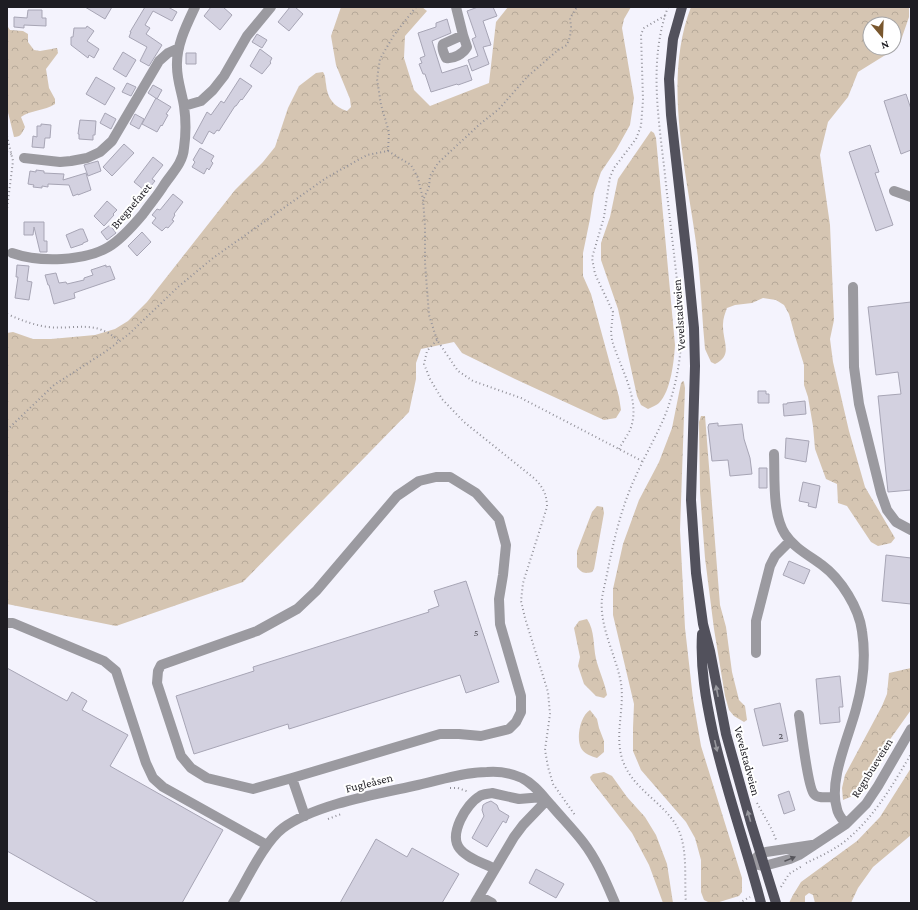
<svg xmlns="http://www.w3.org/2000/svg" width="918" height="910" viewBox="0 0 918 910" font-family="'Crimson Pro',serif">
  <defs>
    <pattern id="forest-crowns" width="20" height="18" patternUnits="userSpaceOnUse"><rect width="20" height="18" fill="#d5c5b2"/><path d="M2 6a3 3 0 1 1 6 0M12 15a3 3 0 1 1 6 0" fill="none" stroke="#b6a999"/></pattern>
  </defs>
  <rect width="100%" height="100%" fill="#f4f3fd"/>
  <path fill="url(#forest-crowns)" fill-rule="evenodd" d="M341 7H422L427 11 405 36 404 58 414 90 430 106 489 83 496 22 508 7H631L624 19 622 28 634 98 630 125 616 150 601 172 594 193 590 219 583 253V276L591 294 619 397 621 410 616 418 604 420 515 379 462 353 454 342 421 349 416 363V379L409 412 243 582 116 626 7 604V333L13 332 33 339H51L95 335 115 329 128 321 147 302 235 190 263 162 275 147 288 108 299 86 316 73 323 72C326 77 325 79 326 84 327 98 334 107 347 111L351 107 350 99 336 65 331 36Z
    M691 7H909V17L900 43 887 54 858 72 848 97 828 122 820 155 830 225 834 320 830 339 833 362 849 431 865 487 895 538 891 543 878 546 871 542 847 506 838 503 837 484 826 479 815 449 813 426 808 397 804 385V365L795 336 789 314 784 305 776 300 763 298 752 303 735 305 727 308C725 313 723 319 723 324 722 341 734 355 715 364L711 362 705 349C702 319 701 288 698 258 689 179 661 84 691 7ZM870 24H894V48H870Z
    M8 27 10 30 23 31 28 34V42L34 50 40 51 57 48 58 53 46 69 49 88 55 99V104C45 111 30 110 21 117L25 127C22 133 21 137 14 137L7 108Z
    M651 131 654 133 656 138 675 345C674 361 671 391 659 403 657 405 652 407 648 409L641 405 637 396 618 309 601 260V243L610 217 618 179Z
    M683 381 684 382 685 388 680 530 685 628 693 699 701 746 742 878V892L739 896 716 903H710L704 900 701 892V860L695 838 686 822 641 770 633 751V728L634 704 613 615V589L623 544 639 500 659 462 672 428 681 383Z
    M701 416H705L720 605 726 627 732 672 739 700 745 706 747 720 744 722 734 716 729 710 725 696 714 629 705 558 700 492 699 422Z
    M597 506 603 507 604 513 594 569 592 572C584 574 582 573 577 567V551L592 512Z
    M587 619C595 631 593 645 596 659 599 671 605 683 607 695L604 698 596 696 584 684 578 666 580 657 574 628 579 621Z
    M911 668V710L886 745 864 785 855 795 843 800 842 788 845 775 882 706 887 694 889 673Z
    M590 710 597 719 599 728 604 741V752L597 758C591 756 584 754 581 748 576 738 580 716 590 710Z
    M911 768V835L873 867 858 888 851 903H815L813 895 809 893 805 896V903H789L793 895 801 882 857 841 880 817Z
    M604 772 612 776 627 797 645 817 656 835 667 864 673 903H663L649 865 632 833 591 780 590 777 593 774Z"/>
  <path fill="#d3d1e0" stroke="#a7a5b5" d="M85 7H112L105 19Z
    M145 7H168L177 12 172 21 153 11 145 25 150 28 146 34 162 45 149 66 140 61 147 47 129 37 131 32H130Z
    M211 7H223L232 15 220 30 204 16Z
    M290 7H295L303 14 289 31 278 22Z
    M478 7H493L497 16 483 21 491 45 483 47 489 64 472 71 468 60 478 56 472 39 476 37 467 11Z
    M28 10H42V18H46V26L24 25V28L14 27V17L27 18Z
    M447 19 451 33 432 41 442 73 467 65 472 80 458 85 457 84 431 92 425 74H423L419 64 422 63 420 58 425 56 418 33 436 27V23Z
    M87 26 94 31 87 41 99 49 94 58 89 55 88 58 71 45V37H73L74 28H86Z
    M257 34 267 40 262 48 252 42Z
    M260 49 272 58 270 62 271 63 262 74 250 66Z
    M123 52 136 60 126 77 113 69Z
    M186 53H196V64H186Z
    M96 77 115 88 105 105 86 94Z
    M240 78 252 86 242 100 241 99 236 106H235L219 131 217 130 214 134 209 131 202 144 193 138 207 112 211 115 221 101 224 103Z
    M127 83 136 87 131 96 122 92Z
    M153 85 162 90 157 99 148 93Z
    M906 94 911 109V150L901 154 884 101Z
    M156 98 171 107 166 114 168 115 162 126 161 125 157 132 142 124Z
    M105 113 116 119 111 129 100 123Z
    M135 114 144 119 139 129 130 124Z
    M80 120 96 121 95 135H93V140L79 139V134H78Z
    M41 124 51 125 50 138H45L44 148 32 147 33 136 37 137V126H41Z
    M124 144 134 153 112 176 103 167Z
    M870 145 879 172 875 173 893 225 876 231 849 152Z
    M200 148 214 156 211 161 213 163 209 170 207 168 204 174 192 167 195 162 193 160Z
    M153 157 163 165 152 179 155 181 150 187 147 185 144 190 134 182Z
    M98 161 101 171 88 176 84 165Z
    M36 170 44 171V173L64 174 63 180 86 173 91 190 78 195V194L73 196 69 185 48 184V187L42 186V188L33 187 34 185 28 184 30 171 36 172Z
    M173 194 183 202 174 214 175 215 172 220 174 221 168 228 166 227 162 231 152 223 156 218 152 215 157 209 160 210Z
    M107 201 117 210 113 214 114 215 104 226 94 216Z
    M24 222H44V241H47V252H40L34 227 33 235H24Z
    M110 225 116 233 107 240 101 232Z
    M80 229H83L88 241 83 243V244L71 248 66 235Z
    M142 232 151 242 137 256 128 246Z
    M17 265 29 266 27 281 32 282 29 300 15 298 18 277H16Z
    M106 265V267L110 266 115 279 74 293 75 298 54 304 49 285H48L45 275 56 273 59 283 66 282 67 284 84 280V278L93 275 91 270Z
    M911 302V490L888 492 878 396 901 394 898 372 876 375 868 307Z
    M758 391H766V394H769V403H758Z
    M805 401 806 414 784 416 783 404H787V403Z
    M718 423V426L742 424 744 439 750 458 752 474 730 476 728 460 712 461 708 427 709 424Z
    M786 438 809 441 806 462 785 458Z
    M759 468H767V488H759Z
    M803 482 820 486 816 508 808 506 809 503 799 501Z
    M886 555 911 558V604L882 601Z
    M789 561 810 570 804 584 783 575Z
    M466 581 499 682 466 693 460 675 289 729 288 724 194 754 176 696 254 671 253 667 429 612 428 610 439 606 434 591Z
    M7 668 67 701 72 692 87 701 82 710 128 735 110 766 223 830 182 903H99L7 851Z
    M840 676 843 707H839L840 722 820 724 816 679Z
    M780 703 788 741 763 746 754 709Z
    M789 791 795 810 784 814 778 795Z
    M491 801 497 805 499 810 509 816 506 823 503 821 487 847 472 838 484 816 482 810 483 805 486 803Z
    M376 839 407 857 412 848 459 874 442 903H340Z
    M536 869 564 884 556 898 529 883Z"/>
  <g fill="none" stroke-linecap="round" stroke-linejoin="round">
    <path stroke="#93929a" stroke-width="2" stroke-dasharray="1 3" stroke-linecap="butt" d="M668 7C648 61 659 120 665 175 670 222 676 269 681 317 683 351 677 386 664 418 653 443 639 466 629 492 620 515 614 540 609 564 607 575 604 587 602 598 599 627 616 655 621 683 625 710 613 738 624 764 636 792 668 805 679 831 688 852 684 881 686 903
      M7 136 13 161 7 209
      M388 151 389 132 381 105 377 79 380 59 394 35 416 7
      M7 152 13 155
      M424 198 429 187 430 176 438 163 480 124 499 109 527 77 558 50 567 45 570 37 571 27 570 18 577 7
      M7 314C21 320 33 325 48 327 77 330 95 319 119 341
      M437 340 427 351 424 364 430 379 442 399 464 422 535 479C543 487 547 495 547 507L523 583 521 601 525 618 548 692 550 714 545 750 548 767 553 784 575 815
      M7 430 54 385 105 352 129 334 178 287 213 258 326 178 367 155 388 151 411 165 418 178 423 199 425 226V263L429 315 437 340 458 371 473 381 521 398 642 461
      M619 449C623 441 630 433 632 424 639 396 619 366 612 340L611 332 613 312 595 274 592 258 604 217 610 177 614 168 636 139 641 126 643 100 641 34 644 28 666 15
      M450 788H458L469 792
      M757 803 772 830 777 842
      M328 819 341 814
      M806 863C819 857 832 851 844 842 874 818 892 786 911 754
      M781 887 789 874 802 866
      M739 903 750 897"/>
    <path stroke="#9b9aa0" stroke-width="10" d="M456 7 463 35
      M463 35 467 47C463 54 454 59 446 58 444 54 441 48 443 44Z
      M184 106 201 101 213 90 224 76 247 36 271 7
      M24 158 60 162 71 161 87 158 100 152 112 141 159 61 168 53 179 48
      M894 191 911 197
      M12 253C29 259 44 260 62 259 104 256 117 245 143 214 150 204 158 195 164 185 172 173 183 163 184 148 186 134 186 120 184 106 182 93 177 80 177 67 176 46 186 26 195 7
      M853 287 854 367 859 404 881 493 887 510 896 522 911 530
      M774 454C775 478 772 514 785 534 794 548 810 556 822 565 841 579 859 608 862 631 866 657 863 684 856 709 849 736 828 781 837 809 838 815 842 819 846 824
      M436 477H450L476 493 499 519 506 545 503 575 499 599 500 624 521 696V712L516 722 509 729 481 736 459 734H440L292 778 253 789 207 778 191 768 181 756 157 683 158 671 161 665 257 631 297 609 317 590 397 496 419 481Z
      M7 623H13L104 661 116 671 146 763 153 778 163 787 267 845
      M756 653V621L770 566 775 556 790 541
      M799 715C801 728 808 788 814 794 818 799 829 797 835 797
      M292 778 305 816
      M755 859 760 854 766 852 812 845
      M750 863 764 866 790 859 799 855 846 824 866 804 878 786 911 729
      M495 869C484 863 468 859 460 849 448 835 466 804 480 796 483 794 488 794 492 793L519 799 543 797
      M479 896 492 903
      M233 903C246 882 264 842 283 828 316 804 378 794 418 785 441 780 464 772 487 772 499 771 511 773 522 778 534 784 542 795 551 805 561 817 573 829 583 842 597 860 606 882 615 903
      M475 903 514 837 523 825 546 801"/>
    <path stroke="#52515c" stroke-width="10" d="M682 7 673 39 669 79 671 115 688 267 694 328 695 366 691 500 696 573 703 624 710 651 726 734 751 823 776 903
      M702 634C700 668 706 701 713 733 726 791 746 846 761 903"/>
  </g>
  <defs><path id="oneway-solid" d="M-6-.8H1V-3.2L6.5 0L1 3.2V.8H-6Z"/></defs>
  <g fill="#97979d">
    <use href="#oneway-solid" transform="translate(717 691) rotate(-101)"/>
    <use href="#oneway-solid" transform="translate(716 746) rotate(77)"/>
    <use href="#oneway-solid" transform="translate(749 816) rotate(-106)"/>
  </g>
  <use fill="#56555b" href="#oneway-solid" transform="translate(790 859) rotate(-22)"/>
  <g text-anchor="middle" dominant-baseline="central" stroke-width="4" stroke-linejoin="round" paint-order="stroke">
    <g font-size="10" fill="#4b4a52">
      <text x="476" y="632">5</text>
      <text x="781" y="735">2</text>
    </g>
    <g font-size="12" fill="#1e1d23" stroke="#fff">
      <text transform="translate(131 206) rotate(-50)">Bregnefaret</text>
      <text transform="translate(679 315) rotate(-94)">Vevelstadveien</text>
      <text transform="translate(747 761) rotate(75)">Vevelstadveien</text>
      <text transform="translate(872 768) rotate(-58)">Regnbueveien</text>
      <text transform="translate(369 783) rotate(-14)">Fugleåsen</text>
    </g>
  </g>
  <rect width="918" height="910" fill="none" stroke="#1e1d23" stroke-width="16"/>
  <g transform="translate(882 36) rotate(161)"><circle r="19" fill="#ffffff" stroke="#a5a5a7"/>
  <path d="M0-3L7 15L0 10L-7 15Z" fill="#79572e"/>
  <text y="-6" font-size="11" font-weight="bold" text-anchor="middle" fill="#1e1d23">N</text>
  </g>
</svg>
